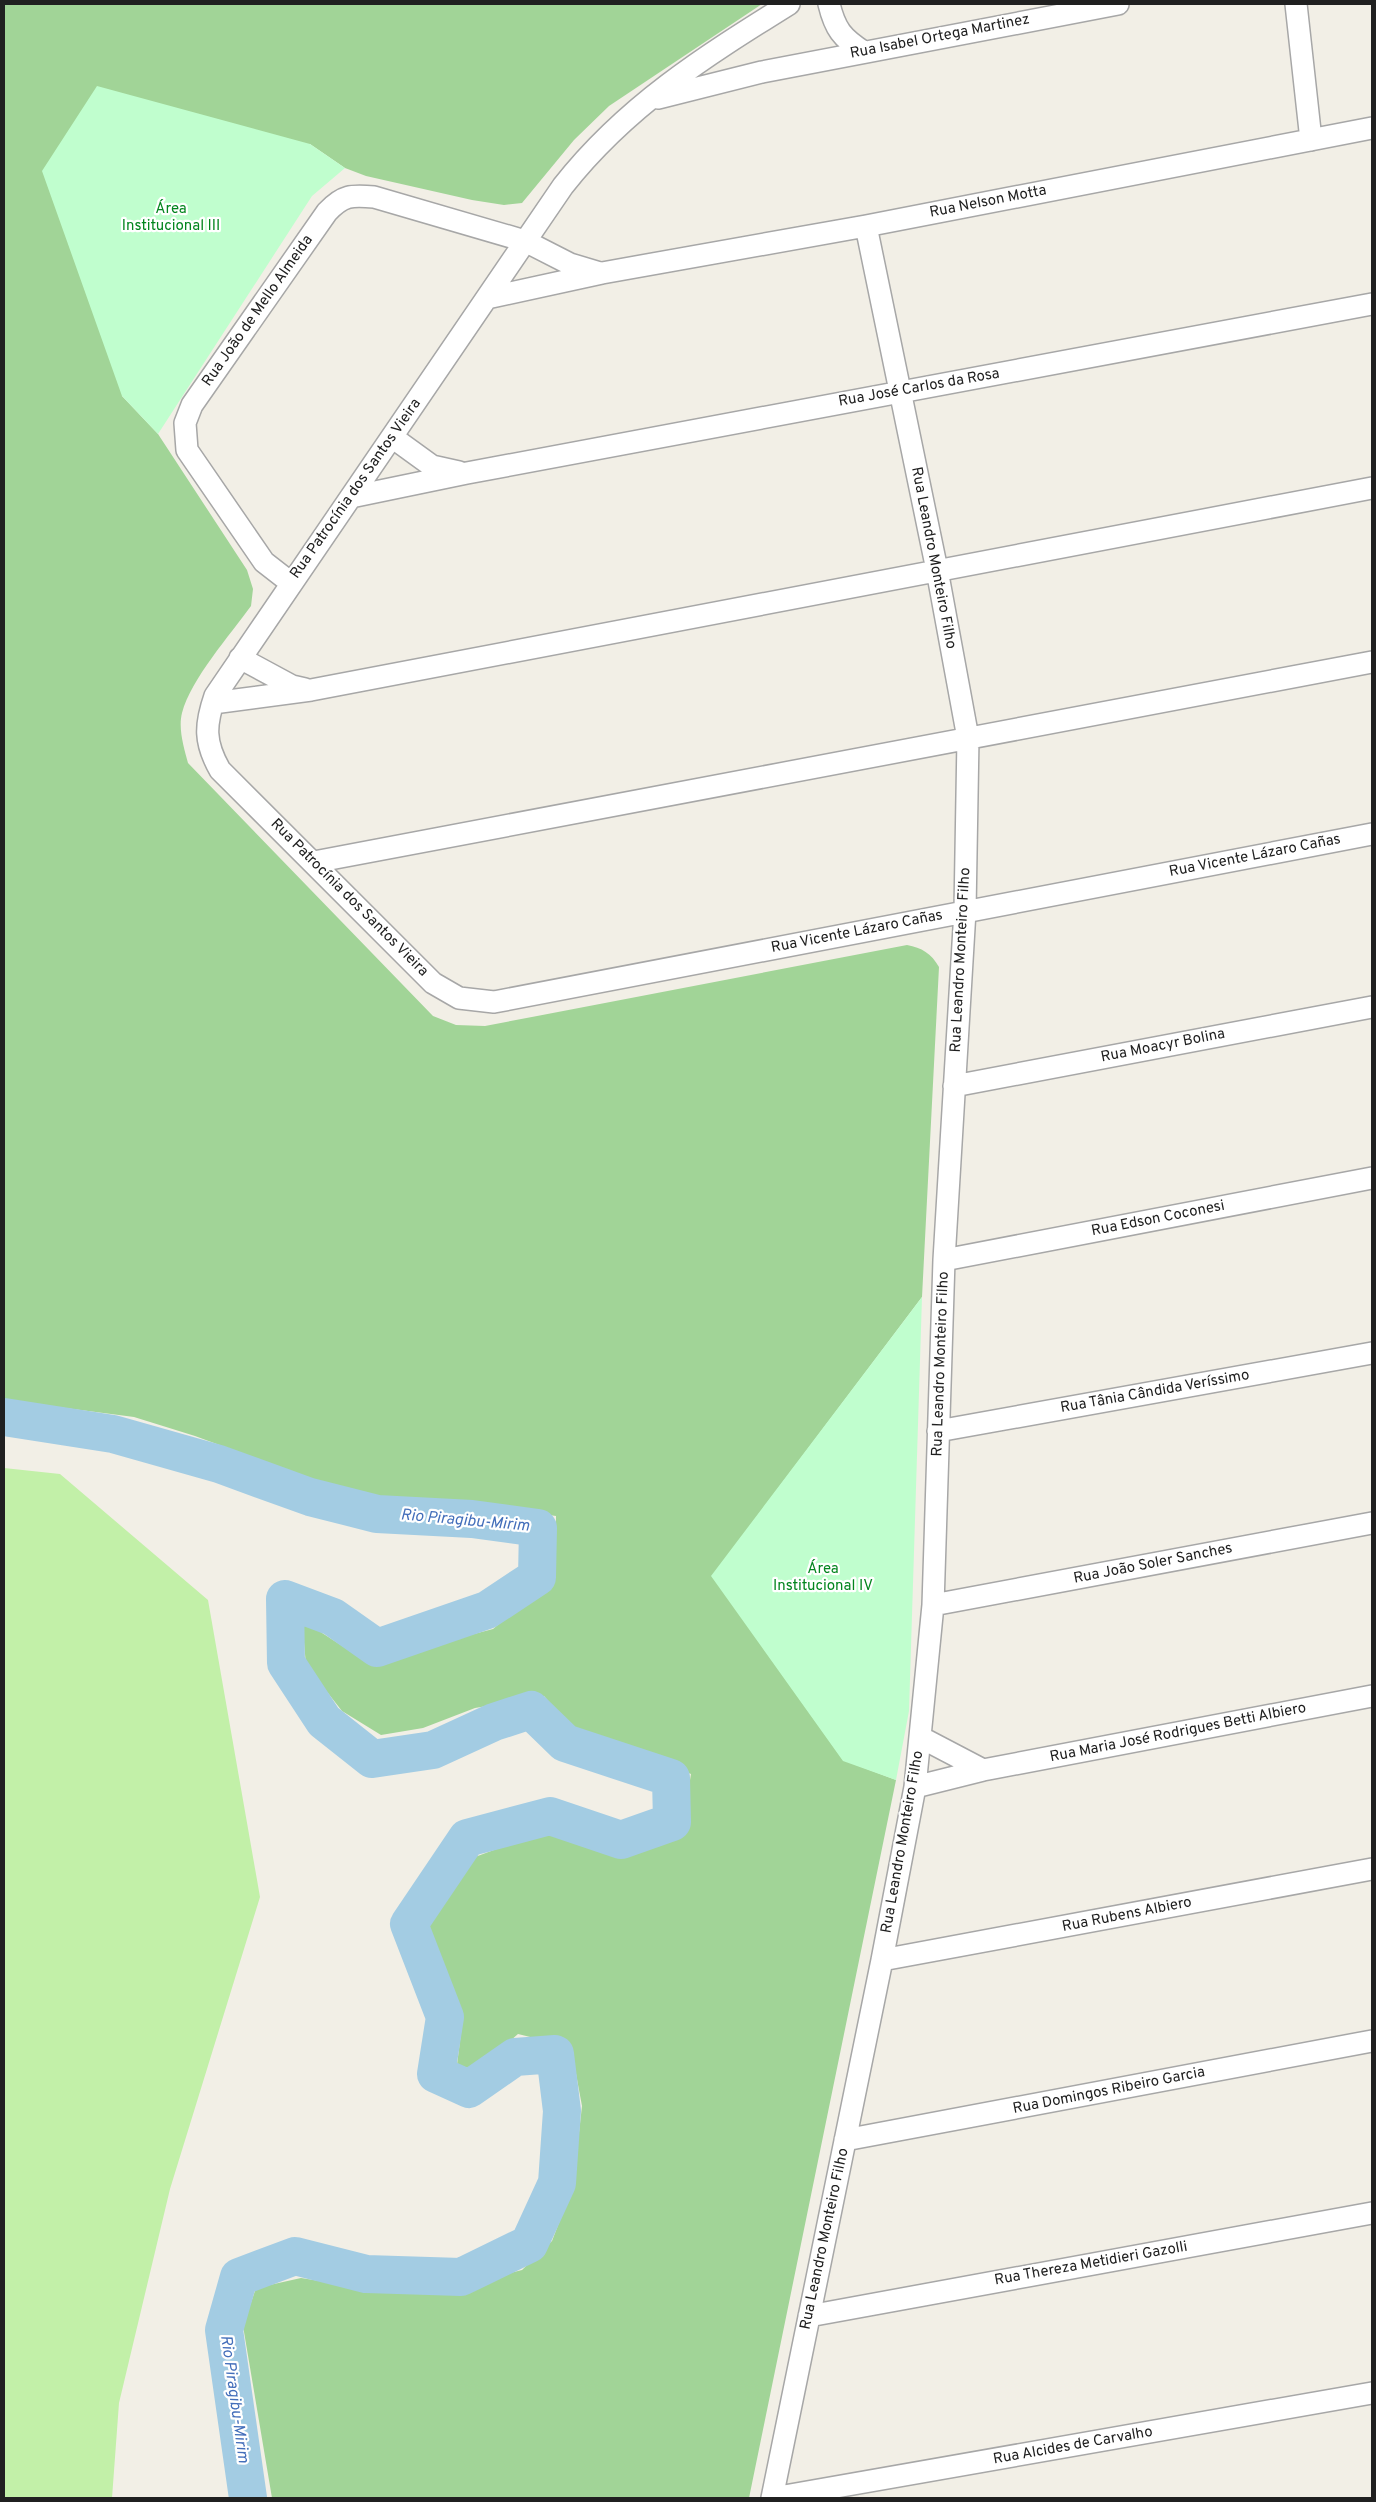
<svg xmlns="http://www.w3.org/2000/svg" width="1376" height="2502" viewBox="0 0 1376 2502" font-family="Overpass,sans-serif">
  <rect width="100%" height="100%" fill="#f2efe6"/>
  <path fill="#c2f0a8" d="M4 1468 60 1474 208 1600 260 1897 170 2189 119 2403 112 2498H4Z"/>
  <path fill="#a1d497" d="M4 4H762L609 106 574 140 522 203 504 205 472 200 366 176 345 168 310 144 122 396 158 434 247 570 253 589 251 606C230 635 191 679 182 713 178 729 184 748 188 763L433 1016 456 1025 485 1026 907 945C922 948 931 953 939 967L922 1297 712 1576 843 1760 896 1780 749 2498H272L243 2326 256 2288 301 2278 376 2290 445 2289 522 2270 552 2241 573 2186 582 2106 571 2047 518 2034 477 2070 457 2065 463 2017 425 1929 475 1857 547 1830 626 1854 681 1835 691 1774 572 1730 544 1696 475 1708 423 1728 381 1735 342 1711 306 1665 302 1620 367 1662 493 1629 556 1576V1516L441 1499H381L314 1480 195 1436 134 1417 4 1400Z"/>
  <path fill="#c0fece" d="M97 86 310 144 345 168 312 196 158 434 122 396 42 171Z
    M922 1297 909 1711 896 1780 843 1761 711 1576Z"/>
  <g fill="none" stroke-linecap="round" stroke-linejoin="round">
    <path stroke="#a3cce3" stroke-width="38" d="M4 1417 113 1434 219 1464 310 1497 377 1514 472 1519 538 1528 537 1577 487 1610 377 1648 333 1617 285 1599 286 1663 324 1721 372 1759 433 1750 494 1722 531 1710 565 1743 671 1778 672 1822 621 1840 550 1816 467 1838 409 1924 445 2017 436 2074 469 2089 515 2057 555 2054 562 2111 557 2183 529 2244 461 2277 366 2274 295 2256 239 2277 224 2330 248 2498"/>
    <g stroke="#a7a7a7" stroke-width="24">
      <path id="street" d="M789 4C704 57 626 106 563 186L215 696C205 725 204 742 220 770L433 983 459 998 494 1002 1372 834
        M829 4C835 29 842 38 864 52
        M1296 4 1311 140
        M658 98 762 72 1118 4
        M487 298 602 273 866 226 1372 128
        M392 437 432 466 459 472
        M351 497 467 473 1372 304
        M291 583 264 562 187 450 185 423 192 405 327 212C343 195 351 195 374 197L525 241 570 264 600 273
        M240 658 292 686 305 689
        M213 703 311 690 1372 488
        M314 862 1372 662
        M954 1086 1372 1007
        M944 1260 1372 1178
        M938 1431 1372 1353
        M933 1605 1372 1523
        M920 1737 983 1770
        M915 1787 983 1770 1372 1696
        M882 1960 1372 1869
        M845 2140 1372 2041
        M809 2316 1372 2213
        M772 2498 882 1960 915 1787 933 1605 944 1260 965 911 968 738 937 570 866 226
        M773 2498 1372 2393"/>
    </g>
    <use href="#street" stroke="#fff" stroke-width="21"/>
  </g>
  <g text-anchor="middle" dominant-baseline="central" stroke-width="4.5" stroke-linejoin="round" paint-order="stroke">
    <g font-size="15" fill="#202020" stroke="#fff">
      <text transform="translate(940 37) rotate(-11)">Rua Isabel Ortega Martinez</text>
      <text transform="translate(988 202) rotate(-11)">Rua Nelson Motta</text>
      <text transform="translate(258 311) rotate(-55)">Rua João de Mello Almeida</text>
      <text transform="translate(919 388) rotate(-10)">Rua José Carlos da Rosa</text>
      <text transform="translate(356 489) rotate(-55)">Rua Patrocínia dos Santos Vieira</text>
      <text transform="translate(933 558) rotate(79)">Rua Leandro Monteiro Filho</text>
      <text transform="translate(1255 856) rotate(-11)">Rua Vicente Lázaro Cañas</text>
      <text transform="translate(349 898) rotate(45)">Rua Patrocínia dos Santos Vieira</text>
      <text transform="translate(857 932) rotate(-11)">Rua Vicente Lázaro Cañas</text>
      <text transform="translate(961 960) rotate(-87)">Rua Leandro Monteiro Filho</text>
      <text transform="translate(1163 1046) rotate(-11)">Rua Moacyr Bolina</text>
      <text transform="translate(1158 1219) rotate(-11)">Rua Edson Coconesi</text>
      <text transform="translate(941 1364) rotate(-88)">Rua Leandro Monteiro Filho</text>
      <text transform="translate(1155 1392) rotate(-10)">Rua Tânia Cândida Veríssimo</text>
      <text transform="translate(1153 1564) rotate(-11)">Rua João Soler Sanches</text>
      <text transform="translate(1178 1733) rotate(-11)">Rua Maria José Rodrigues Betti Albiero</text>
      <text transform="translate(903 1842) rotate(-80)">Rua Leandro Monteiro Filho</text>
      <text transform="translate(1127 1915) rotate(-11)">Rua Rubens Albiero</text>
      <text transform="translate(1109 2091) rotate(-11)">Rua Domingos Ribeiro Garcia</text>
      <text transform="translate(825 2239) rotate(-78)">Rua Leandro Monteiro Filho</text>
      <text transform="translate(1091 2264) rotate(-10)">Rua Thereza Metidieri Gazolli</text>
      <text transform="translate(1073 2446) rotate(-10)">Rua Alcides de Carvalho</text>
    </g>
    <g font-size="15" fill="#03851e" stroke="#fff">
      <text x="171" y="209">Área<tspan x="171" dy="17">Institucional III</tspan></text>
      <text x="823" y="1569">Área<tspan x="823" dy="17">Institucional IV</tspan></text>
    </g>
    <g font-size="16" font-style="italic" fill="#436eba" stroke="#fff">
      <text transform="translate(465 1521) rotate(5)">Rio Piragibu-Mirim</text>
      <text transform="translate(234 2399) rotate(82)">Rio Piragibu-Mirim</text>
    </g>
  </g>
  <rect width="1376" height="2502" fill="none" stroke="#202020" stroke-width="10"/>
</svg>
